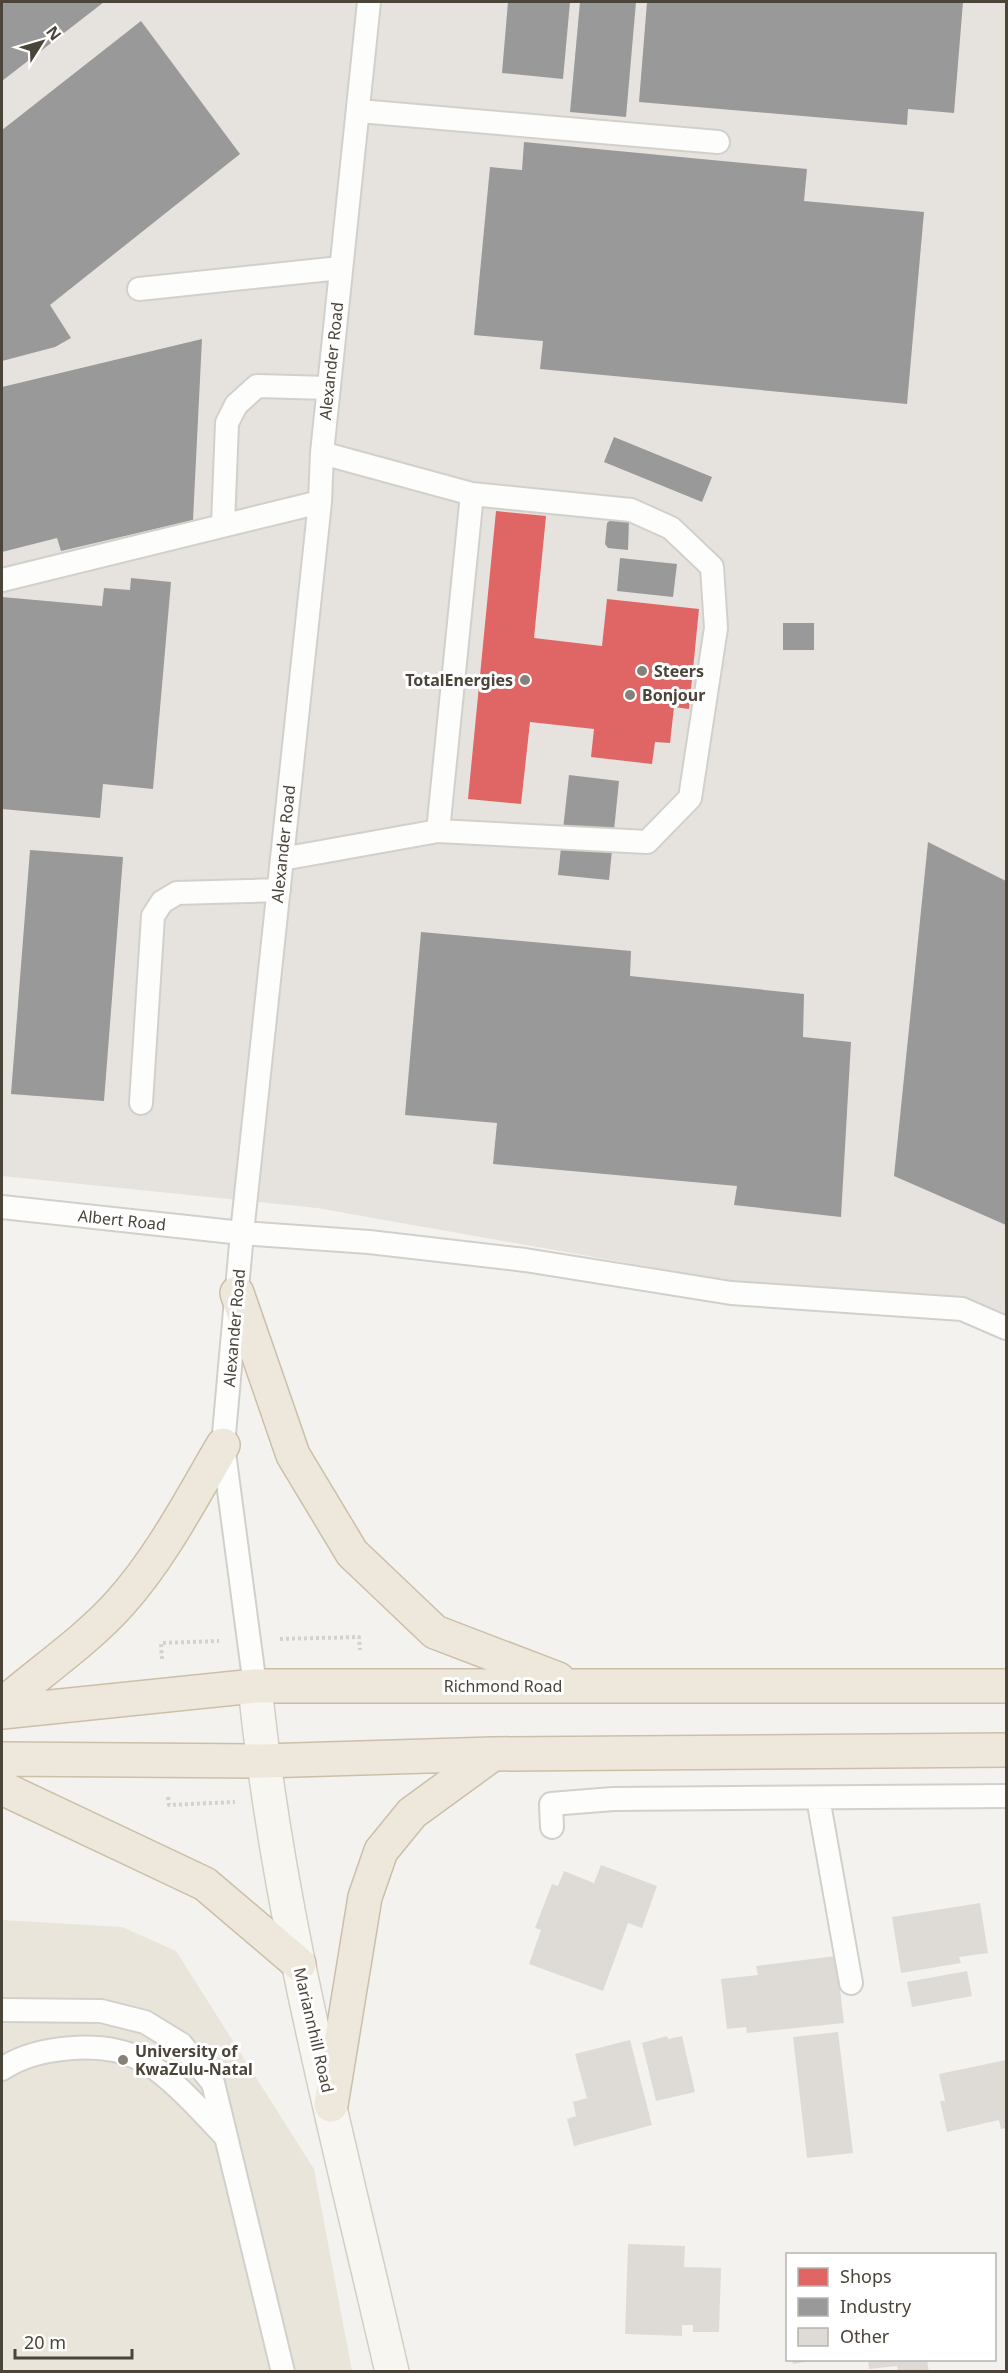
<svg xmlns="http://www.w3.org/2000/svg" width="1008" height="2373" viewBox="0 0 1008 2373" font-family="'Noto Sans',sans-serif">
  <rect width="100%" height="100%" fill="#f4f2ee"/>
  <path fill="#e6e2de" d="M2 2H1006V1330L317 1208 2 1176Z"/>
  <path fill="#eae5da" d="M2 1920 122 1927 176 1951 314 2169 352 2371H2Z"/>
  <path fill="#e06666" d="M496 511 546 516 534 638 602 646 607 599 699 609 689 709 674 707 670 743 655 742 652 764 591 757 594 729 530 722 521 804 468 799Z"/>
  <path fill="#999" d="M2 2H104L2 81Z
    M508 2H570L563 79 502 73Z
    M580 2H636L626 117 570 112Z
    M647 2H963L954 113 908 109 907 125 639 102Z
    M141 21 240 154 50 305 71 338 55 347 2 361V130Z
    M524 142 807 169 804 201 924 212 907 404 540 369 543 341 474 335 490 167 522 170Z
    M202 339 193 520 61 551 57 538 2 552V387Z
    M614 437 712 477 702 502 604 462Z
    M612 519 629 520 628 550 608 548 605 544 607 523Z
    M620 558 677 564 673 597 617 591Z
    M131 578 171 582 153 789 103 784 100 818 2 809V597L102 606 104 588 130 590Z
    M783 623H814V650H783Z
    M569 775 619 781 609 880 558 875Z
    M928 842 1006 881V1225L894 1176Z
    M30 850 123 857 104 1101 11 1094Z
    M421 932 631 951 630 976 804 994 803 1037 851 1042 841 1217 734 1205 737 1186 493 1164 497 1123 405 1115Z"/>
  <path fill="#dedbd6" d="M601 1865 657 1886 642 1928 628 1923 603 1991 529 1964 541 1930 535 1928 552 1884 558 1886 564 1871 594 1883Z
    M980 1903 988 1953 959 1957 961 1963 901 1973 892 1917Z
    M836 1956 844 2023 747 2033 746 2027 727 2029 721 1979 758 1975 756 1966Z
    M967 1971 972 1996 912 2007 907 1982Z
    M838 2032 853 2153 807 2158 793 2037Z
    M667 2036 668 2039 682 2036 695 2092 656 2101 642 2043Z
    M630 2040 652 2125 574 2146 567 2119 576 2116 573 2102 587 2098 575 2054Z
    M1006 2060V2128L1001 2129 999 2120 947 2132 940 2101H945L939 2074Z
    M628 2244 685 2246 684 2267 721 2268 719 2332H693V2325H682V2336L625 2334Z
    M792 2360H811V2361L793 2364Z
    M868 2360H927L929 2372H898L897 2366 869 2369Z"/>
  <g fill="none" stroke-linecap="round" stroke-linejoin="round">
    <g stroke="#d2d0cb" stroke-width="26">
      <path id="lane" d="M359 111 718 142
        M139 289 340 268
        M223 525 227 423 236 405 257 386 329 388
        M2 580 320 502
        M438 831 472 494
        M282 859 438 831 647 842 690 798 716 628 712 567 671 528 631 510 472 494 322 453
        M141 1103 153 916 162 902 177 893 279 890
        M2 1207 242 1233 369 1242 525 1260 731 1293 962 1309 1006 1328
        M255 1686 223 1445 242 1233 320 502 322 453 369 2
        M818 1798 851 1983
        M552 1827 551 1804 613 1799 1006 1796
        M2 2010 101 2011 145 2022 181 2044 213 2083 283 2372
        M2 2069C36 2046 103 2040 140 2059 168 2073 204 2114 226 2137"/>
    </g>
    <g stroke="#d3cfc5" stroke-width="36">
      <path id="secondary" d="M255 1686C278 1918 340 2145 392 2372"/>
    </g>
    <g stroke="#ccbfa9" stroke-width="36">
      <path id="highway" d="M237 1293 293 1455 352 1553 435 1632 558 1679
        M2 1705C41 1671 86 1641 120 1603 162 1556 191 1499 223 1445
        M2 1712 255 1686H1006
        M2 1759 262 1761 493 1754 1006 1750
        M2 1788 205 1884 299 1964
        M331 2105 365 1897 381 1851 412 1813 493 1754"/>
    </g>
    <path stroke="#d3d2cc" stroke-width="4" stroke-dasharray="3 3" stroke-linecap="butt" d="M280 1639 359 1637 360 1650
      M162 1659 161 1643 219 1641
      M168 1797 169 1805 235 1802"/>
    <use href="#lane" stroke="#fdfdfc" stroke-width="22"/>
    <use href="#secondary" stroke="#f7f6f1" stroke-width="33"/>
    <use href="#highway" stroke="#ede8db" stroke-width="33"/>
  </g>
  <g fill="#868178" stroke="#fff" stroke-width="2">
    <circle cx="642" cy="671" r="6"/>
    <circle cx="525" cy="680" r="6"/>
    <circle cx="630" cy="695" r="6"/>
    <circle cx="123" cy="2060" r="6"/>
  </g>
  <g text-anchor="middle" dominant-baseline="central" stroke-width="6" stroke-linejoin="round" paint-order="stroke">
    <g font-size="16" fill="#4b4439" stroke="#fff">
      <text transform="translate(331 361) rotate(-84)">Alexander Road</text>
      <text transform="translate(283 844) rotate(-84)">Alexander Road</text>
      <text transform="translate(122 1220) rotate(6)">Albert Road</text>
      <text transform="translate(234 1328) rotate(-85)">Alexander Road</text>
      <text x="503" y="1686">Richmond Road</text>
      <text transform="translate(314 2030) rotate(77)">Mariannhill Road</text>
    </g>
    <g font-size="16" font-weight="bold" fill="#4b4439" stroke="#fff" text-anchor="start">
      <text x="654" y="671">Steers</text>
      <text x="513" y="680" text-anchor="end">TotalEnergies</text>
      <text x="642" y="695">Bonjour</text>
      <text x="135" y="2051">University of<tspan x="135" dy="18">KwaZulu-Natal</tspan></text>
    </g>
  </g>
  <rect width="1008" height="2373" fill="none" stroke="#4b4439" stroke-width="6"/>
  <rect x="786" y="2253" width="210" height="108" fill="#ffffff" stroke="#b7b4b0" stroke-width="1.5"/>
  <rect x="798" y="2268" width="30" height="18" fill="#e06666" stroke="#b7b4b0" stroke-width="1.5"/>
  <text x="840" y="2283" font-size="18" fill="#4b4439">Shops</text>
  <rect x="798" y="2298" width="30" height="18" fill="#999999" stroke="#b7b4b0" stroke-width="1.5"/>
  <text x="840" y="2313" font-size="18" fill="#4b4439">Industry</text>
  <rect x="798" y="2328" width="30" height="18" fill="#dedbd6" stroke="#b7b4b0" stroke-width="1.5"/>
  <text x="840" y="2343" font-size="18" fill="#4b4439">Other</text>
  <g transform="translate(42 42) rotate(53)" stroke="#ffffff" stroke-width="4.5" paint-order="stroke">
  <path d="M0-4.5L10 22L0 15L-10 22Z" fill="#4b4439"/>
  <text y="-9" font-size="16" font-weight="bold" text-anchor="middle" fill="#4b4439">N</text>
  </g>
  <path d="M15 2349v9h117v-9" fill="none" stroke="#4b4439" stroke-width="3"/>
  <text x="24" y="2349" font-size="18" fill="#4b4439" stroke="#ffffff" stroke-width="4.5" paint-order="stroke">20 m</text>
</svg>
